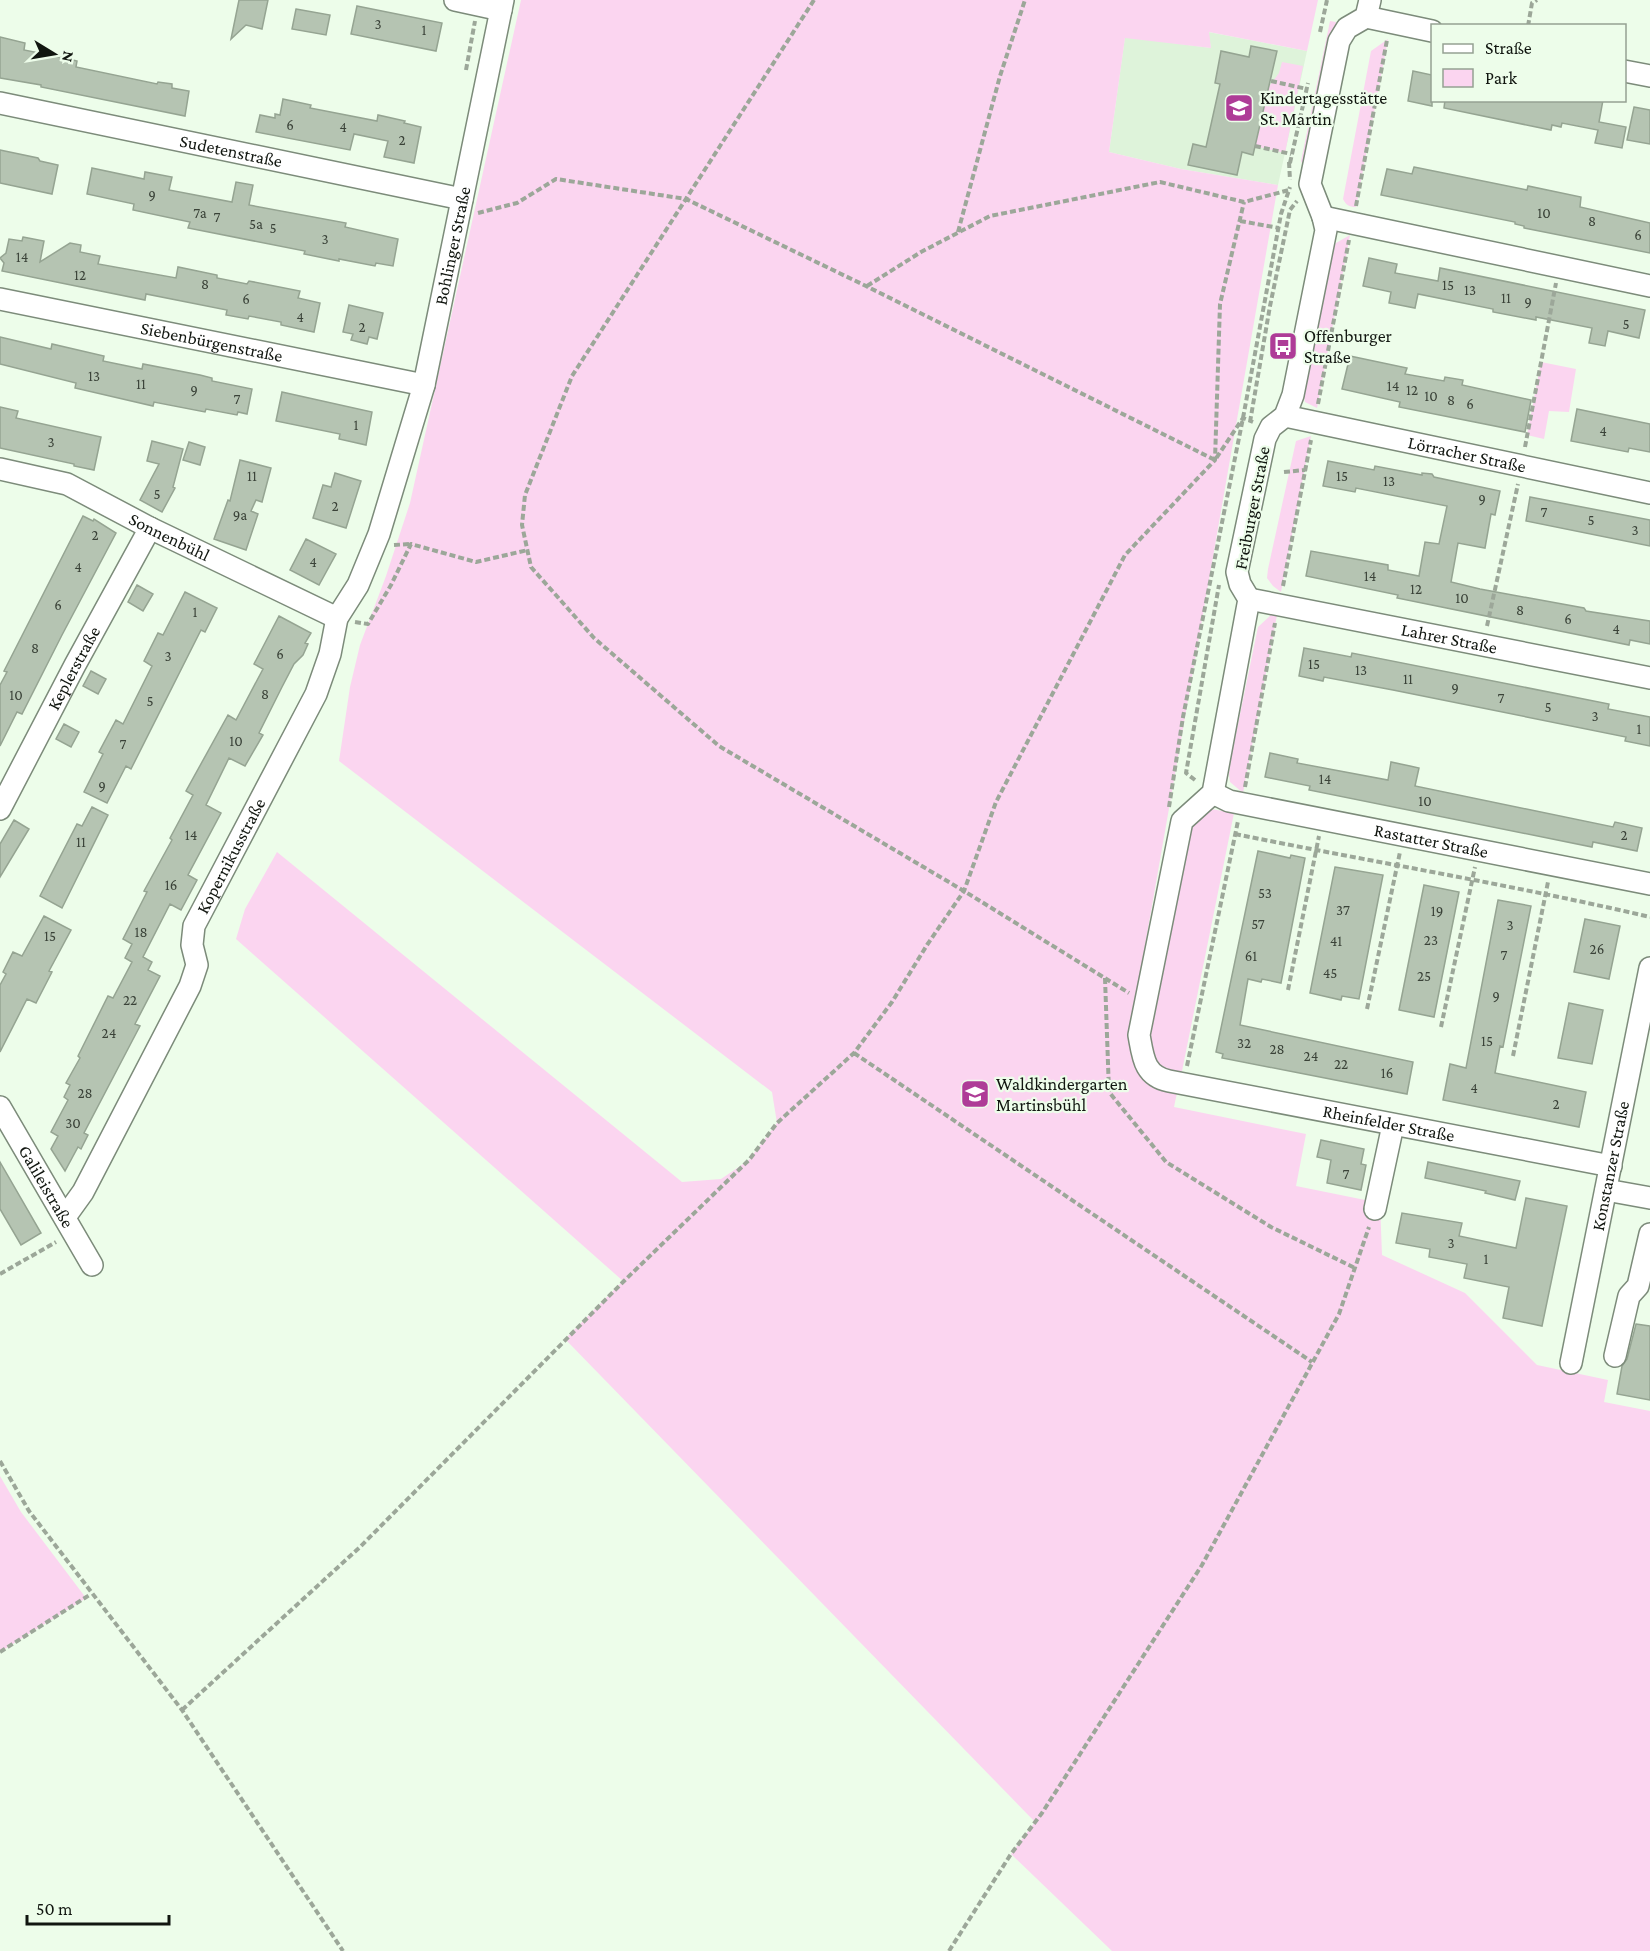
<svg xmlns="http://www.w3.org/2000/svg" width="1650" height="1951" viewBox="0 0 1650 1951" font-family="'Crimson Pro',serif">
  <rect width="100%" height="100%" fill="#edfdea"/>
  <path fill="#def3da" d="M1208 32 1307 51 1278 185 1181 169 1109 152 1125 37 1211 48Z"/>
  <path fill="#fbd5f0" d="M521 0H1318L1307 51 1209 32 1211 48 1125 38 1109 152 1181 169 1278 185 1132 1020 1143 1061 1178 1088 1174 1107 1306 1134 1296 1186 1380 1203 1382 1255 1465 1293 1537 1365 1608 1380 1604 1402 1650 1411V1951H1112L1011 1854 1035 1822 565 1339 623 1281 236 939 245 909 277 852 682 1182 721 1179 749 1160 777 1123 772 1092 339 761 350 687 360 645 386 576 410 503Z
    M1330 21 1336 22 1323 91 1303 166 1301 161Z
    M1388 39 1356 207C1349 207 1346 205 1343 199L1371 51Z
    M1282 62 1303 66 1285 153 1255 146 1268 88 1279 73Z
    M1350 235 1317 408 1305 402 1304 397 1332 250 1336 243Z
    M1541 362 1576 369 1569 412 1549 411 1544 439 1527 435Z
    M1311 436 1281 592 1273 586 1267 578 1268 569 1296 441Z
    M1271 615H1277L1243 793 1230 782 1229 774 1231 758 1258 627Z
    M1211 809 1234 813 1181 1076C1154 1066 1152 1063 1151 1034L1193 824Z
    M0 1476 21 1512 86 1598 0 1652Z"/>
  <path fill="#b5c4b2" stroke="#95a492" stroke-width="1.5" d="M239 0H268L262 29 246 25 231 39Z
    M357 6 442 23 436 51 351 34Z
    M296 9 330 15 326 35 292 29Z
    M0 37 25 43 24 50 59 57 66 51 69 59 77 61 76 67 157 84 158 82 172 84V88L189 91 185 116 41 87V85L0 78Z
    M1251 46 1277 51 1253 155 1242 152 1237 175 1188 165 1193 144 1206 147 1220 84 1215 83 1221 51 1249 57Z
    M1413 71 1432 75V106L1408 101Z
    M283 99 311 105 310 108 377 121 378 115 405 121 404 123 421 127 414 163 384 157 388 141 354 134 350 150 256 132 260 115 275 118V114L280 115Z
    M1445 100H1603L1599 122 1626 127 1622 148 1595 143 1598 130 1562 123 1561 127 1552 125 1551 130 1444 108Z
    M1634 107 1650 110V144L1627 140Z
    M0 150 38 158 40 161 58 165 52 194 0 183Z
    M1414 167 1527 190 1528 186 1581 197 1580 207 1650 223V253L1524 228V226L1515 224V222L1381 195 1387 169 1412 174Z
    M92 168 144 179 145 172 172 177 169 190 232 202 236 182 253 185 249 205 346 223 345 227 398 239 393 266 376 263 375 266 339 259V261L304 254 305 251 188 228 190 222 133 210 134 204 87 194Z
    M23 237 44 241 40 262 70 243 81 245 80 252 100 256 98 264 176 278 178 267 217 275V278L247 284 249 281 300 291 298 298 320 303 314 332 281 325V322L249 316 248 319 226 315 227 310 146 294 145 300 2 271 4 263 0 258 6 253 9 239 22 241Z
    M1369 258 1397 264 1395 273 1438 281 1440 268 1645 310 1639 338 1608 331 1605 346 1589 343 1592 328 1536 317V320L1493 312V309L1418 294 1415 308 1389 303 1391 292 1363 286Z
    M349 305 383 313 377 339 369 337 367 344 351 340 353 334 343 332Z
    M0 337 51 349 52 344 104 356 103 361 142 369 143 364 200 375 212 378V381L252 389 247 414 238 412 237 415 206 409 205 412 154 402 153 406 75 388 76 383 0 364Z
    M1350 356 1407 368 1405 374 1444 381 1445 377 1463 380 1462 385 1531 400 1525 432 1399 407 1400 402 1342 389Z
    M282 392 372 412 366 445 339 439 340 434 276 421Z
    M0 407 18 411 16 418 101 437 94 470 74 466V464L0 448Z
    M1577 409 1650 424V452L1629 448 1628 452 1571 441Z
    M152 441 183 449 173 487 175 488 162 512 140 500 159 464 147 461Z
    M189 442 205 447 200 465 183 460Z
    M240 460 271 468 262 502 256 500 251 511 258 514 246 550 214 539 228 500 230 501Z
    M1328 461 1374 470 1375 466 1422 475V473L1432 474 1434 477 1500 491 1495 515 1491 514 1485 548 1458 543 1451 582 1480 589 1584 608 1586 611 1650 621V644L1630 640 1629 645 1397 598 1398 595 1306 576 1311 551 1388 565V570L1419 576 1425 542 1439 544 1447 506 1356 488 1355 492 1323 486Z
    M335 473 361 481 346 528 313 518 323 485 331 487Z
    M1530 497 1650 520V546L1526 521Z
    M83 516 93 521 94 519 116 533 62 635 22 714 17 712 0 746V685L7 672 4 671Z
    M306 539 336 554 319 585 290 570Z
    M137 585 153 594 143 611 128 602Z
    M185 592 217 608 205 632 201 630 131 769 126 766 107 803 84 792 103 754 99 752 116 720 123 724 152 666 144 661 158 633 163 635Z
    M279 616 311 633 305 643 308 644 303 655 294 664 282 687 259 733 263 735 245 766 229 758 206 805 221 813 188 875 197 880 181 910 170 904 143 957 152 962 148 970 160 976 135 1024 140 1026 84 1133 88 1135 81 1149 78 1147 65 1171 51 1149 58 1136 51 1132 68 1100 64 1097 70 1085 66 1083 80 1058 78 1056 108 996 113 998 132 962 125 958 132 944 123 939 147 892 144 891 172 840 170 838 193 795 186 791 228 715 236 720 263 669 254 664Z
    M1304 648 1351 657 1352 653 1609 704 1608 709 1650 717V746L1625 741 1626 737 1393 690 1324 677 1323 681 1299 676Z
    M91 671 106 679 98 694 83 686Z
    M64 724 79 732 71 747 56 739Z
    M1270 753 1298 759 1297 763 1388 780 1391 762 1410 766 1419 768 1415 786 1613 827 1615 822 1642 828 1637 851 1593 842 1592 847 1309 790 1310 786 1265 777Z
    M92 807 108 815 62 908 40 896 77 824 82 826Z
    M14 820 29 829 0 877V844Z
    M1258 851 1290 858 1291 855 1305 858 1281 983 1262 979 1261 982 1248 979 1240 1025 1413 1062 1407 1094 1222 1058 1223 1054 1216 1052Z
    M1335 867 1383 875 1359 999 1342 996 1341 1000 1310 993Z
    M1424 885 1459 892 1434 1017 1399 1010Z
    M1498 900 1531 906 1503 1047 1500 1046 1495 1073 1586 1092 1579 1127 1443 1100 1450 1064 1466 1068Z
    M44 916 71 930 49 971 52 972 36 1003 27 999 0 1052V985L6 974 3 972 13 952 22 956Z
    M1585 919 1620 926 1609 979 1574 972Z
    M1569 1003 1603 1010 1592 1064 1558 1058Z
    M1321 1140 1364 1149 1361 1164 1366 1165 1361 1190 1327 1183 1331 1160 1317 1157Z
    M0 1162 41 1233 21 1245 0 1209Z
    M1428 1162 1520 1181 1515 1200 1485 1193 1486 1191 1425 1178Z
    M1526 1198 1567 1206 1542 1326 1503 1318 1509 1287 1464 1278 1467 1264 1429 1257 1430 1249 1396 1243 1402 1213 1462 1223 1459 1236 1516 1248Z
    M1636 1324 1650 1326V1400L1617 1394 1622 1366 1627 1359Z"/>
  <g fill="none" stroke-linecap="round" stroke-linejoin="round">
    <g stroke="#7c8b7a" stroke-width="24">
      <g id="minor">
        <path d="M455 0 501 10"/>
        <path id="s1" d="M1370 0 1366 17 1347 28 1339 41 1310 184 1323 217 1326 230 1293 395 1285 416 1271 427 1265 439 1237 572 1240 584 1249 599 1213 793 1182 821 1139 1035C1143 1057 1144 1076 1169 1081L1611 1166"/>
        <path d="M1366 17 1432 31"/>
        <path d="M1624 71 1650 76"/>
        <path id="s2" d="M0 103 462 199"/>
        <path d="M1323 217 1650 286"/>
        <path id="s3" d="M0 299 424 385"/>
        <path id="s4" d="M1285 416 1650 493"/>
        <path id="s5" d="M0 469 67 484 150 528 337 618"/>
        <path id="s6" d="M1249 599 1650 678"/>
        <path id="s7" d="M1213 793 1229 801 1650 884"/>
        <path id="s8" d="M0 809 75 665 150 528"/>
        <path id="s9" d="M0 1107 92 1265"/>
        <path d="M1606 1190 1650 1198"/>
        <path d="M1375 1209 1393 1125"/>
        <path id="s10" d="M65 1217 83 1192 190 986 197 965 192 945 194 926 316 694 330 654 337 618 358 585 379 534 424 385 503 0"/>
        <path d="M1615 1356 1629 1296 1638 1286 1650 1234"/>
        <path id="s11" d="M1571 1363 1650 968"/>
      </g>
    </g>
    <path stroke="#9ca799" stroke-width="4" stroke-dasharray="6 3" stroke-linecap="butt" d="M814 0 572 376 525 495 522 525 531 567 594 638 719 746 964 891 1129 993
      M1528 26 1532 3 1537 0
      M1320 32 1327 0
      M466 70 475 21
      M1271 81 1307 89
      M1255 146 1291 154
      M1289 162 1290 180
      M1290 163 1308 83
      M1356 206 1387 40
      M478 213 517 203 556 179 686 199 866 286 1215 460 1243 418 1253 422
      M1240 221 1279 228
      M958 232 1000 76 1025 0
      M867 286 921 252 990 216 1160 182 1244 202 1289 190
      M1318 404 1349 240
      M1250 422 1270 306 1290 210 1297 201
      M1525 447 1556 283
      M1284 472 1305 470
      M394 545 410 544
      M1283 586 1311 440
      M355 622 368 624 391 585 411 544 476 562 528 550
      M1487 626 1518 484
      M1195 780 1186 773 1219 585
      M1245 787 1275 623
      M1169 807 1183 717 1243 418 1281 214 1290 187
      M1235 834C1373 862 1513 885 1650 917
      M1105 978 1109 1092 1166 1162 1271 1227 1355 1268
      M1288 990 1319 836
      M1367 1009 1400 852
      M1441 1027 1475 867
      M854 1053 1312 1362
      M1513 1056 1548 882
      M1187 1066 1238 821
      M0 1274 56 1242
      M0 1461 29 1511 182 1710 343 1951
      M0 1652 91 1594
      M182 1710 360 1547 624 1281 749 1160 777 1123 854 1053 892 1002 927 945 964 891 996 802 1125 555 1215 460 1220 304 1244 202
      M949 1951 1011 1854 1042 1813 1202 1565 1339 1314 1369 1227"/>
    <use href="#minor" stroke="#fff" stroke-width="21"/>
  </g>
  <defs>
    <g id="school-square" transform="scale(1.5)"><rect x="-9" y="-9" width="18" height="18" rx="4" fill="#ae3c97" stroke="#edfdea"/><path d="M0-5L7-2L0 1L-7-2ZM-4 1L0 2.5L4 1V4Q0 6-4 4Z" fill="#fff"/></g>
    <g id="bus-square" transform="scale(1.5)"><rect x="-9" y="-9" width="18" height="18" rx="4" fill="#ae3c97" stroke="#edfdea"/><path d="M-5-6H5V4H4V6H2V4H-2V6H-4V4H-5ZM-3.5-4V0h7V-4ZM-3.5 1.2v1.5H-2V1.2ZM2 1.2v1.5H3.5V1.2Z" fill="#fff"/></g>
  </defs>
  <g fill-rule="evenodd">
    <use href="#school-square" x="1239" y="108"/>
    <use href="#bus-square" x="1283" y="346"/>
    <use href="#school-square" x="975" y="1094"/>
  </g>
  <g text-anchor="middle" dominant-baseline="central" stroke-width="4.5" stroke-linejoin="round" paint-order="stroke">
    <g font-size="15" fill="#3a4238">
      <text x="378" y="24">3</text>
      <text x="424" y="30">1</text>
      <text x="290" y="125">6</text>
      <text x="343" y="127">4</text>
      <text x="402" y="140">2</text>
      <text x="152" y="195">9</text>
      <text x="200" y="213">7a</text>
      <text x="1544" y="213">10</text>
      <text x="217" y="217">7</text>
      <text x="1592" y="221">8</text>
      <text x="256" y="224">5a</text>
      <text x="273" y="228">5</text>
      <text x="1638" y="235">6</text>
      <text x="325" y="239">3</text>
      <text x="22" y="257">14</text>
      <text x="80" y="275">12</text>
      <text x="205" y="284">8</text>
      <text x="1448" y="285">15</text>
      <text x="1470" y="290">13</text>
      <text x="1506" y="298">11</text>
      <text x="246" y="299">6</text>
      <text x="1528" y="302">9</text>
      <text x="300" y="317">4</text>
      <text x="1626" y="324">5</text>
      <text x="362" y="327">2</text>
      <text x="94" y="376">13</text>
      <text x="141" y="384">11</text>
      <text x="1393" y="386">14</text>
      <text x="194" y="390">9</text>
      <text x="1412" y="390">12</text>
      <text x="1431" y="396">10</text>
      <text x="237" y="399">7</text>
      <text x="1451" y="400">8</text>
      <text x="1470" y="404">6</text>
      <text x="356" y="425">1</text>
      <text x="1603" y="431">4</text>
      <text x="51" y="442">3</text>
      <text x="252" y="476">11</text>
      <text x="1342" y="476">15</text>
      <text x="1389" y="481">13</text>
      <text x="157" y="494">5</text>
      <text x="1482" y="499">9</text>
      <text x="335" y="506">2</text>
      <text x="1544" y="512">7</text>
      <text x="240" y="515">9a</text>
      <text x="1591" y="520">5</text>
      <text x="1635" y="530">3</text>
      <text x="95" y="535">2</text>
      <text x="313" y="562">4</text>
      <text x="78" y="567">4</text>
      <text x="1370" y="576">14</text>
      <text x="1416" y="589">12</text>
      <text x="1462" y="598">10</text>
      <text x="58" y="605">6</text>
      <text x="1520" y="610">8</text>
      <text x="195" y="612">1</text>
      <text x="1568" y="619">6</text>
      <text x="1616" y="629">4</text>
      <text x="35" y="648">8</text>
      <text x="280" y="654">6</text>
      <text x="168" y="656">3</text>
      <text x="1314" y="664">15</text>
      <text x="1361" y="670">13</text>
      <text x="1408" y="679">11</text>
      <text x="1455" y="688">9</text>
      <text x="265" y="694">8</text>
      <text x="16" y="695">10</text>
      <text x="1501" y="698">7</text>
      <text x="150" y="701">5</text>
      <text x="1548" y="707">5</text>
      <text x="1595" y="716">3</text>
      <text x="1639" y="729">1</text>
      <text x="236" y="741">10</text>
      <text x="123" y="744">7</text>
      <text x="1325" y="779">14</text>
      <text x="102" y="786">9</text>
      <text x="1425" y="801">10</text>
      <text x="191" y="835">14</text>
      <text x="1624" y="835">2</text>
      <text x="81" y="842">11</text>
      <text x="171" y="885">16</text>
      <text x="1265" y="893">53</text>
      <text x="1343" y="910">37</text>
      <text x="1437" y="911">19</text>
      <text x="1258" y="924">57</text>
      <text x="1510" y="925">3</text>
      <text x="141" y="932">18</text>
      <text x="50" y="936">15</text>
      <text x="1431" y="940">23</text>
      <text x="1336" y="941">41</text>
      <text x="1597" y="949">26</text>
      <text x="1504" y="955">7</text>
      <text x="1251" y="956">61</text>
      <text x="1330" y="973">45</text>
      <text x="1424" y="976">25</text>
      <text x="1496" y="996">9</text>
      <text x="130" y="1000">22</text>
      <text x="109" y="1033">24</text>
      <text x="1487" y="1041">15</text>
      <text x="1244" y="1043">32</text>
      <text x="1277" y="1049">28</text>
      <text x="1311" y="1056">24</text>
      <text x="1341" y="1064">22</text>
      <text x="1387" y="1073">16</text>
      <text x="1474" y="1088">4</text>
      <text x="85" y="1093">28</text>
      <text x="1556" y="1104">2</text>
      <text x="73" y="1123">30</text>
      <text x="1346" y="1174">7</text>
      <text x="1451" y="1243">3</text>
      <text x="1486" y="1259">1</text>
    </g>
    <g font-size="18" fill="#111610" stroke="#edfdea" text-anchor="start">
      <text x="1260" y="98">Kindertagesstätte<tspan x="1260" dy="21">St. Martin</tspan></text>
      <text x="1304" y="336">Offenburger<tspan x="1304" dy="21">Straße</tspan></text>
      <text x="996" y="1084">Waldkindergarten<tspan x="996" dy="21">Martinsbühl</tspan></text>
    </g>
    <g font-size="18" fill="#111610" stroke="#edfdea">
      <text stroke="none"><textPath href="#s2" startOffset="236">Sudetenstraße</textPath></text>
      <text stroke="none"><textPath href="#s10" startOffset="1058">Bohlinger Straße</textPath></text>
      <text stroke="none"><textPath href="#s3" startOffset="216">Siebenbürgenstraße</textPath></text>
      <text stroke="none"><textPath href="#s4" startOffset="186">Lörracher Straße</textPath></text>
      <text transform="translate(1252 508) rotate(-79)">Freiburger Straße</text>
      <text stroke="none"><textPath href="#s5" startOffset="184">Sonnenbühl</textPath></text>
      <text stroke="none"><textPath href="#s6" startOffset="204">Lahrer Straße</textPath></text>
      <text stroke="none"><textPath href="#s8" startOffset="159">Keplerstraße</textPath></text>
      <text stroke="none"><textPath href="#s7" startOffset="224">Rastatter Straße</textPath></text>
      <text stroke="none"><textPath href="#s10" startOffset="404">Kopernikusstraße</textPath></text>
      <text stroke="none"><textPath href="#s1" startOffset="1378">Rheinfelder Straße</textPath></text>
      <text stroke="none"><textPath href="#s11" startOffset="201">Konstanzer Straße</textPath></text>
      <text stroke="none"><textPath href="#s9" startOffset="92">Galileistraße</textPath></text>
    </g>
  </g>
  <rect x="1431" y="24" width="195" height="78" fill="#edfdea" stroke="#95a193" stroke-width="1.5"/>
  <rect x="1443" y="44" width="30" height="9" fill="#ffffff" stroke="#95a193" stroke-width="1.5"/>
  <text x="1485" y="54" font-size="18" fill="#111610">Straße</text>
  <rect x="1443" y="69" width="30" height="18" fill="#fbd5f0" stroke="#95a193" stroke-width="1.5"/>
  <text x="1485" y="84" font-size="18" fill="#111610">Park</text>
  <g transform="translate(54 54) rotate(101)" stroke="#edfdea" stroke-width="4.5" paint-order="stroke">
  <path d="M0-4.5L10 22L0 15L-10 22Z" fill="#111610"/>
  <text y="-9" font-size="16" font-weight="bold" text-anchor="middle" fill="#111610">N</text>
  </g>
  <path d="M27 1915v9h142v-9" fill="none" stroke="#111610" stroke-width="3"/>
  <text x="36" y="1915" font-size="18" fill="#111610" stroke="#edfdea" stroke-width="4.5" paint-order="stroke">50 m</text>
</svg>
